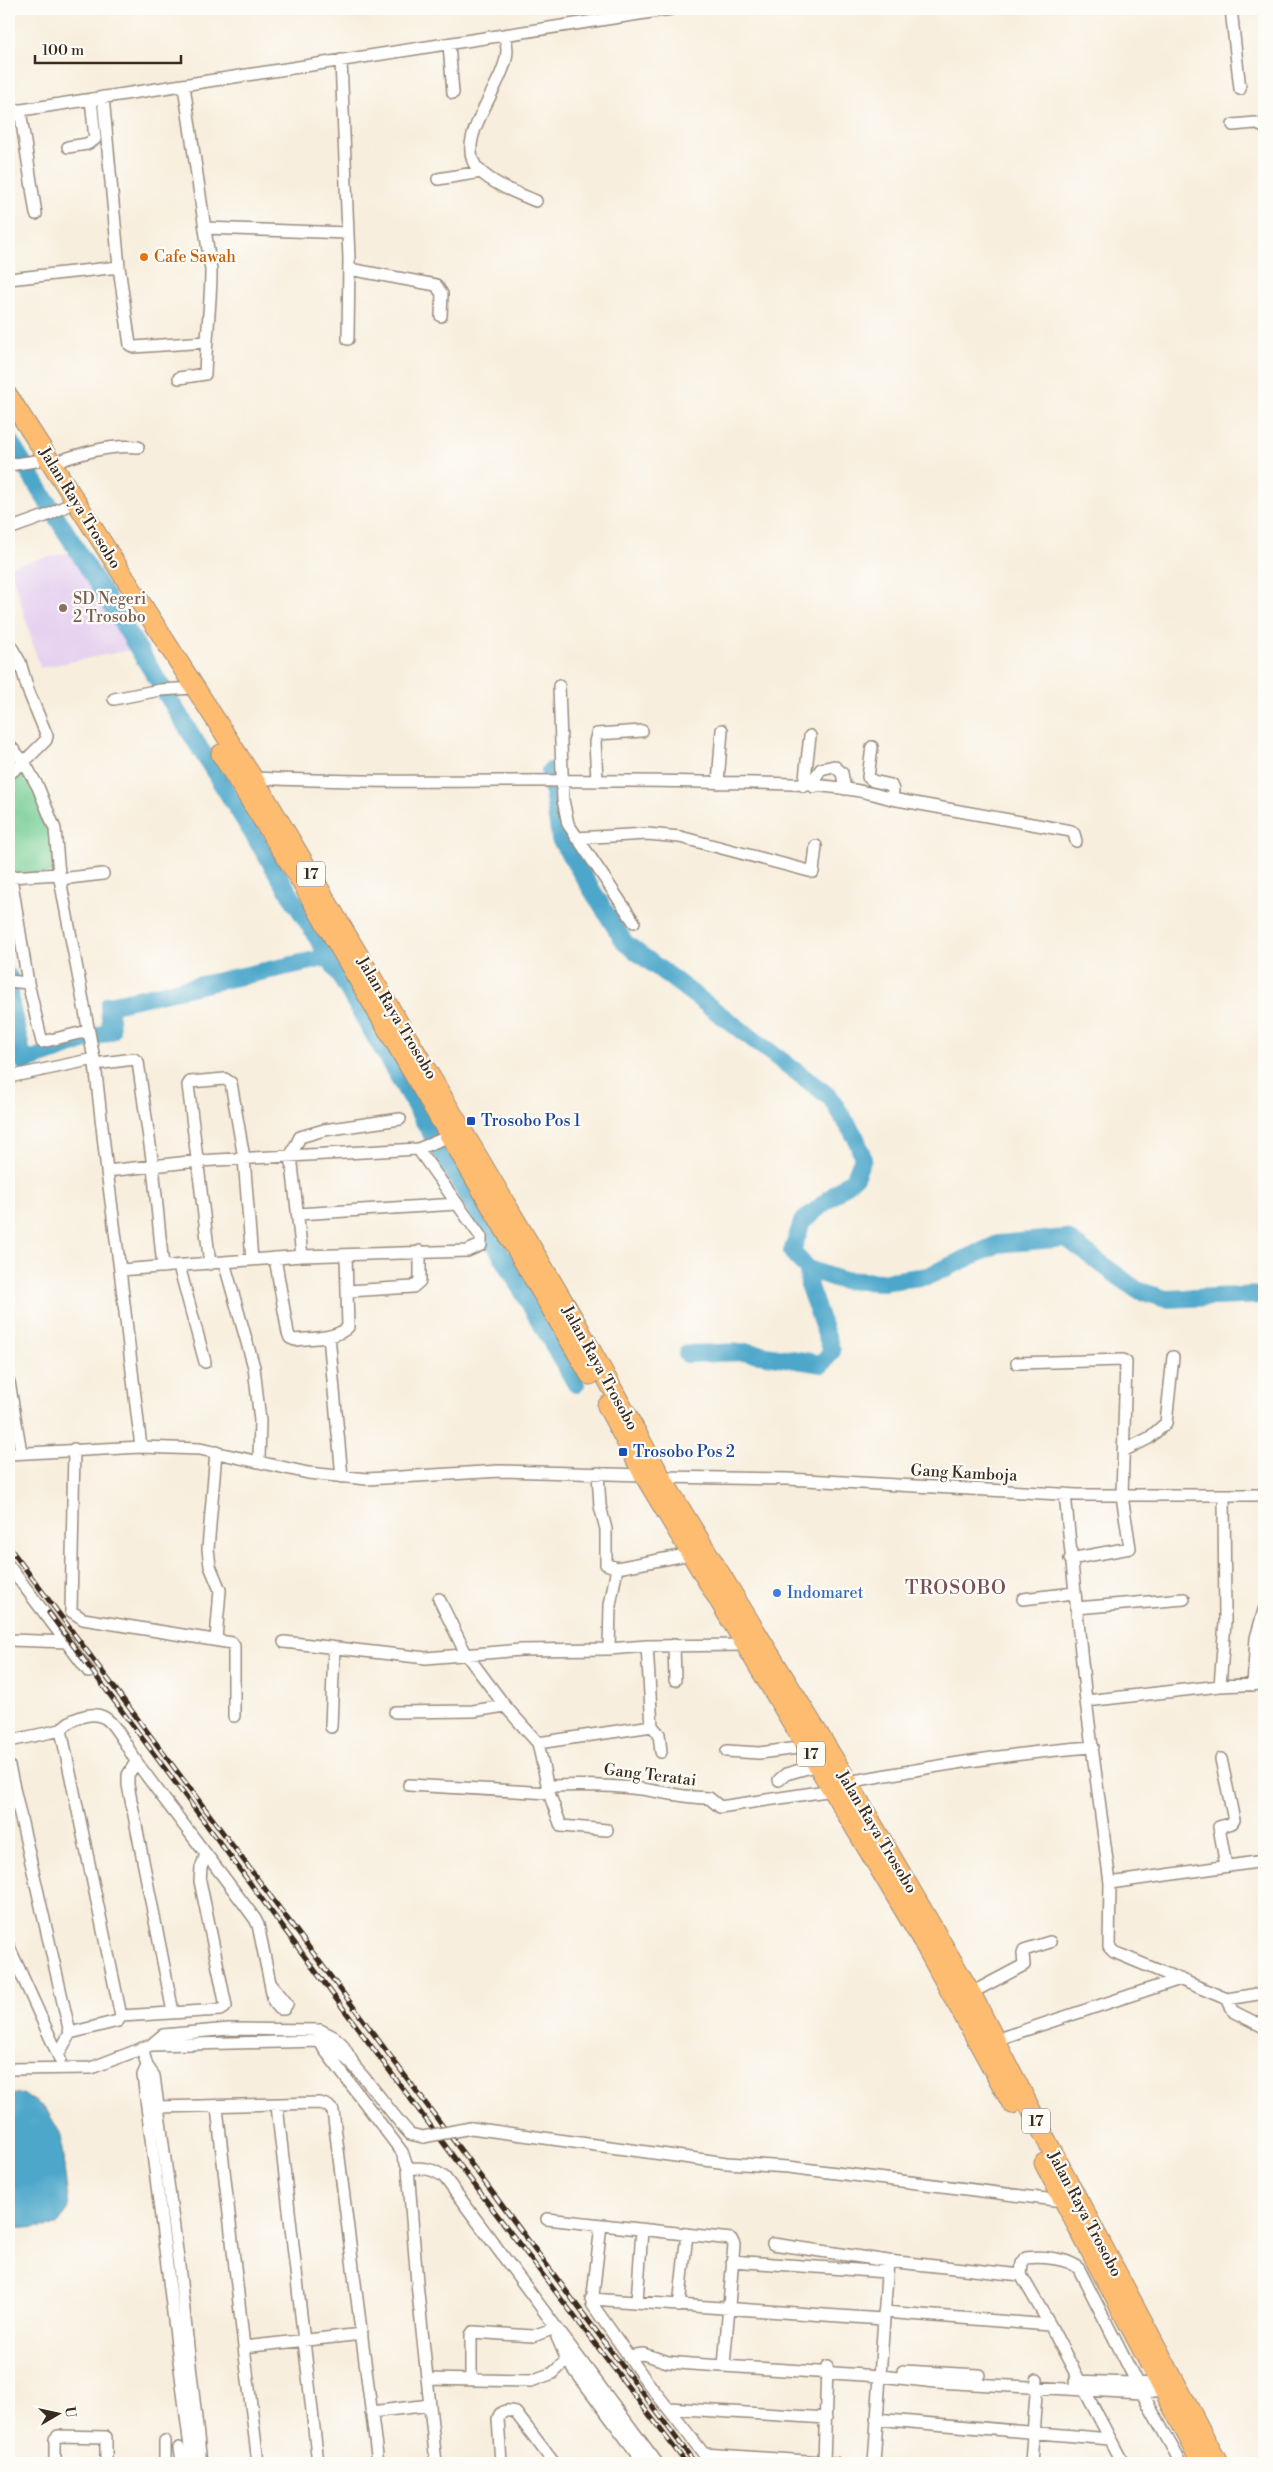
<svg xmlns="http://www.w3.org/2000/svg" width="1273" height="2472" viewBox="0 0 1273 2472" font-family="'Libre Bodoni',serif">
  <rect width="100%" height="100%" fill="#fdfcf7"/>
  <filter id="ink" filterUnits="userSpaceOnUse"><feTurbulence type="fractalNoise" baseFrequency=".02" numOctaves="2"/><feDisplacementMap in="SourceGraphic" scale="10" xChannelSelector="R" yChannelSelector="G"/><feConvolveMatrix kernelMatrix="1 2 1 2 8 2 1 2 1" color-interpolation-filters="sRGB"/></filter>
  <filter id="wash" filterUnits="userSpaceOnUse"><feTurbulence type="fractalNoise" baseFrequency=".0096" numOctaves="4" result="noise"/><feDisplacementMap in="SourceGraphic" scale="20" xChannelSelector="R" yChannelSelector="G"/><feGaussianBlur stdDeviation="1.12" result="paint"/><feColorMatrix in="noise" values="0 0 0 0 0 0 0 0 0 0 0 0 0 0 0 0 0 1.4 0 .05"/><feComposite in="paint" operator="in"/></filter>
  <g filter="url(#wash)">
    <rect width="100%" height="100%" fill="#f8eedd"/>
    <path fill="#e6d2f0" d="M71 552 130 650 40 668 10 566Z"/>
    <path fill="#75cd93" stroke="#587c58" d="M24 765 54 829 58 872 9 876V777Z"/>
    <path fill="#4ea7cb" stroke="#446874" d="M23 2093 46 2109 60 2133 69 2208 57 2226 9 2229V2095Z"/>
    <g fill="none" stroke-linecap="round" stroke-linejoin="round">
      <path stroke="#4ea7cb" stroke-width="18" d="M9 440 329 957 576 1384
        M550 771 560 839 625 943 830 1097 856 1138 863 1158 855 1177 802 1222 792 1252 808 1269 840 1280 882 1282 928 1276 998 1244 1066 1238 1137 1290 1166 1299 1264 1295
        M9 977 11 1005 24 1062 111 1031 109 1005 329 957
        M687 1354 747 1352 822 1364 832 1351 809 1287 808 1269
        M1264 1658V1661"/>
    </g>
  </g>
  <g filter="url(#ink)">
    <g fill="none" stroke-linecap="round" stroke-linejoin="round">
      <g stroke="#9a8c7e" stroke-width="14">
        <path id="minor" d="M1231 9 1240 89
          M504 35C506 40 507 45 507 50 507 84 450 141 479 170 494 185 517 193 536 201
          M449 44 453 93
          M341 60 349 259 348 339
          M103 97 119 267 130 345 134 347 206 342
          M20 110 36 214
          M9 112 671 9
          M1233 125 1255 123 1264 127
          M68 147 87 144 95 139 91 99
          M438 179 481 172
          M205 228 348 233
          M349 269 436 285 442 294 441 316
          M9 279 119 267
          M179 378 205 374C206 339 211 305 211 270L184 86
          M53 463C79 454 110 444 138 447
          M9 465 36 461
          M9 529 48 515 66 506
          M9 643 20 662 28 690 47 736 46 740 24 762 9 774
          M559 686 563 800 568 824 634 922
          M114 699 160 690 194 688
          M9 745 24 762 38 787 55 829 59 874 95 1064 107 1171 198 1161 418 1149 450 1136
          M872 747 868 777 873 781 891 785 893 790 892 799
          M254 778C403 785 552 778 701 782 764 784 832 780 892 799L1071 831 1074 834 1076 841
          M597 779 595 742 597 734 642 731
          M718 783 722 730
          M804 786 810 736
          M814 787 816 776 821 769 834 766 842 773 845 789
          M576 838 647 834 680 837 813 872 816 846
          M9 877 59 874
          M11 877 28 983 42 1042 88 1031
          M60 879 103 874
          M9 981 28 983
          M95 1064 134 1059 138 1062 153 1166 163 1267
          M9 1077 94 1059
          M107 1171 120 1270 302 1256 467 1251 481 1245V1237L418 1149
          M298 1214 457 1204
          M302 1256 291 1155 300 1137 324 1130 400 1119
          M275 1258 288 1333 290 1338 295 1340C310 1338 337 1339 348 1327L346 1255
          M224 1262 254 1367 260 1421 259 1460
          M210 1264 188 1085 190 1082 225 1079 231 1083 244 1158 252 1260
          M179 1266 205 1362
          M120 1270 141 1447
          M348 1291 413 1287 420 1281V1251
          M329 1336 342 1477
          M1017 1363 1123 1360 1126 1362 1122 1496 1130 1548 1070 1559
          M9 1382 21 1452
          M74 1449 71 1611 83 1619 232 1643 234 1646V1716
          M1123 1451 1149 1438 1166 1423 1173 1357
          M9 1454 141 1447 200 1449 308 1473 367 1479 500 1471 644 1475
          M598 1473 600 1506 606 1529V1564L617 1568
          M661 1477 788 1479 1077 1495H1264
          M1065 1494 1086 1701 1110 1883 1109 1947 1114 1952 1227 1999 1264 1993
          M9 1566 89 1672
          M439 1599 466 1654 505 1706 538 1743
          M1023 1599 1074 1593
          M1076 1608 1184 1599
          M216 1639 220 1590 210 1566 208 1549 216 1452
          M9 1640 68 1642
          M284 1642 426 1658 521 1650 609 1649 647 1646 746 1645
          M674 1645 675 1680
          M609 1649 610 1605 617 1568 691 1554
          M1253 1685 1256 1638 1264 1610
          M1220 1686 1225 1622 1224 1495
          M1086 1701 1220 1686 1264 1684
          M395 1712 473 1711 505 1706
          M652 1726 659 1734 661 1752
          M331 1727 334 1649
          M9 1741 61 1730
          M727 1751 759 1753 806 1747
          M1221 1759 1234 1820 1232 1823 1219 1827 1226 1866
          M136 1762 128 1775V1785L173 2012
          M9 1766 70 2033 58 2055
          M779 1780 786 1774 818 1765
          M848 1782C929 1767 1011 1753 1093 1747
          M409 1785 549 1793 538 1743 652 1726 647 1646
          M549 1786C579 1785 610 1785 641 1789 664 1792 686 1798 709 1798L720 1807 833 1790
          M549 1793 561 1826 607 1830
          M206 1854 201 1868 200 1881 226 2006 220 2010 121 2016 61 1730C69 1719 92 1710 105 1718 116 1724 130 1753 138 1764 176 1816 217 1867 255 1919L258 1925 274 2002 280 2009H284L287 2004 270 1983
          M1110 1883 1264 1861
          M9 1947 60 2059
          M971 1993 1024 1965 1023 1953 1024 1950 1050 1942
          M1227 1999 1234 2012 1264 2027
          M320 2030V2041L324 2049 402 2152 408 2168 417 2283 436 2463
          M70 2033 118 2021 121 2016
          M995 2040 1180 1979
          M151 2045 320 2041C354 2054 384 2107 410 2134L423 2137
          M142 2048 147 2066 154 2076 179 2266 201 2463
          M147 2066 143 2075 192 2463
          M9 2069 91 2068 151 2045 163 2035 229 2029 320 2030 334 2037 342 2044 356 2068
          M277 2106 318 2463
          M157 2107 320 2103 328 2106 333 2111 378 2463
          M217 2108 244 2347
          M471 2128 727 2163 788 2167 1063 2201
          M408 2168C422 2168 434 2168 445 2178L657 2463
          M547 2219 731 2239 734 2245 724 2366
          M601 2225 592 2304 645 2379 711 2463
          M773 2244 888 2261
          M732 2261 886 2272
          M591 2299 882 2319
          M637 2301 642 2230
          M679 2306 687 2234
          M884 2312 1050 2325
          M557 2337 567 2360 644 2463
          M628 2356 643 2354 668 2362 691 2364 880 2376 936 2382 1142 2393 1164 2391
          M903 2371 979 2375
          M471 2378V2335L473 2332 533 2336 555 2328
          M427 2379 531 2381 553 2373 571 2356
          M1075 2381 1160 2384
          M668 2408 826 2418
          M371 2412 430 2405
          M876 2419 1110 2439
          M165 2441V2463
          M179 2448 181 2463
          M704 2454 836 2463
          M824 2462 827 2367
          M55 2463V2439L58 2436 106 2437V2463
          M258 2463 244 2347 362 2334
          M501 2463 498 2419C500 2410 509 2409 516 2413L554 2463
          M874 2463 888 2261 1021 2275
          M1031 2463 1037 2380
          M1123 2463 1050 2325 1021 2275 1022 2263 1026 2258C1039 2256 1070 2258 1079 2269L1142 2393 1181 2463"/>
      </g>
      <g stroke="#9a8c7e" stroke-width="21">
        <path id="trunk" d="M9 397 265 797 575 1321 661 1477 848 1782 923 1911 971 1993 1049 2145 1218 2463
          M221 754 293 868 590 1375
          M607 1406 644 1475 922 1940 1012 2104
          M1044 2163 1202 2463"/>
      </g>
      <use href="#minor" stroke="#fff" stroke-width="11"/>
      <use href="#trunk" stroke="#febc70" stroke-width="19"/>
      <g stroke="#3b2a1e" stroke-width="5">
        <path id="rail" d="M9 1547 695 2463
          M49 1613 485 2199 686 2463"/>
      </g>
      <use href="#rail" stroke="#fdfcf7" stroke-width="3" stroke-dasharray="9" stroke-linecap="butt"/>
      <g stroke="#9a8c7e" stroke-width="14" stroke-linecap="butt">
        <path id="minor-bridge" d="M423 2137 471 2128"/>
      </g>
      <use href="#minor-bridge" stroke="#fff" stroke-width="11"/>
    </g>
  </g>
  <circle fill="#e8710a" stroke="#fdfcf7" stroke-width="2" cx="144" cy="257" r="5"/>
  <circle fill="#8d6e63" stroke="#fdfcf7" stroke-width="2" cx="63" cy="608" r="5"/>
  <g fill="#1a4fb4" stroke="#fdfcf7" stroke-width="2">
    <rect x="466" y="1116" width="10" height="10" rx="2.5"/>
    <rect x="618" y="1447" width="10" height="10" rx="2.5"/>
  </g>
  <circle fill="#3f7fe0" stroke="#fdfcf7" stroke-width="2" cx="777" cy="1593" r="5"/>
  <g text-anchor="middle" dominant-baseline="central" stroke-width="4.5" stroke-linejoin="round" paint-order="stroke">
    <g fill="#fdfcf7" stroke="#75695f" stroke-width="1">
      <rect x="297" y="861.5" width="28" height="25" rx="4"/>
      <rect x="797" y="1741.5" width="28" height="25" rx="4"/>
      <rect x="1022" y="2108.5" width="28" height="25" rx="4"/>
    </g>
    <g font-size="15" font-weight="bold" fill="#3b2a1e">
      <text x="311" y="874">17</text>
      <text x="811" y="1754">17</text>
      <text x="1036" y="2121">17</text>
    </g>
    <g font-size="16" fill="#c56008" stroke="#fdfcf7" text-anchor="start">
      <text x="154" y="257">Cafe Sawah</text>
    </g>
    <g font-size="16" fill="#3b2a1e" stroke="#fdfcf7">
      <text transform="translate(80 508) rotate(58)">Jalan Raya Trosobo</text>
      <text transform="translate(397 1018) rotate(59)">Jalan Raya Trosobo</text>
      <text transform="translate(600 1368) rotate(61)">Jalan Raya Trosobo</text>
      <text transform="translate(964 1473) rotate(3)">Gang Kamboja</text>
      <text transform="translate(650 1775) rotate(7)">Gang Teratai</text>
      <text transform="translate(877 1832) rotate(59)">Jalan Raya Trosobo</text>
      <text transform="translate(1085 2214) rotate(62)">Jalan Raya Trosobo</text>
    </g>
    <g font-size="16" fill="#785e54" stroke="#fdfcf7" text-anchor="start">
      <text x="73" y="599">SD Negeri<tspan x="73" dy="18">2 Trosobo</tspan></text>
    </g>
    <g font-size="16" fill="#164399" stroke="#fdfcf7" text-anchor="start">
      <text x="481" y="1121">Trosobo Pos 1</text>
      <text x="633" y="1452">Trosobo Pos 2</text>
    </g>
    <g font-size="16" fill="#366cbe" stroke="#fdfcf7" text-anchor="start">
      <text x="787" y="1593">Indomaret</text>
    </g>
    <g font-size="19" letter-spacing="1" fill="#75515a" stroke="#fdfcf7">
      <text x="956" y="1588">TROSOBO</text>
    </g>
  </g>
  <rect width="1273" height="2472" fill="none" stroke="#fdfcf7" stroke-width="30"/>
  <g transform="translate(58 2414) rotate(81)" stroke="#fdfcf7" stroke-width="4" paint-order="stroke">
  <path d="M0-4L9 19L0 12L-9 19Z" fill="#3b2a1e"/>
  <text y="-8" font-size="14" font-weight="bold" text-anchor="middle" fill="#3b2a1e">U</text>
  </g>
  <path d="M35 55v8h146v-8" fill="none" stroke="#3b2a1e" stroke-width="2.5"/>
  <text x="42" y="55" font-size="15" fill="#3b2a1e" stroke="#fdfcf7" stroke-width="4" paint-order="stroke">100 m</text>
</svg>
